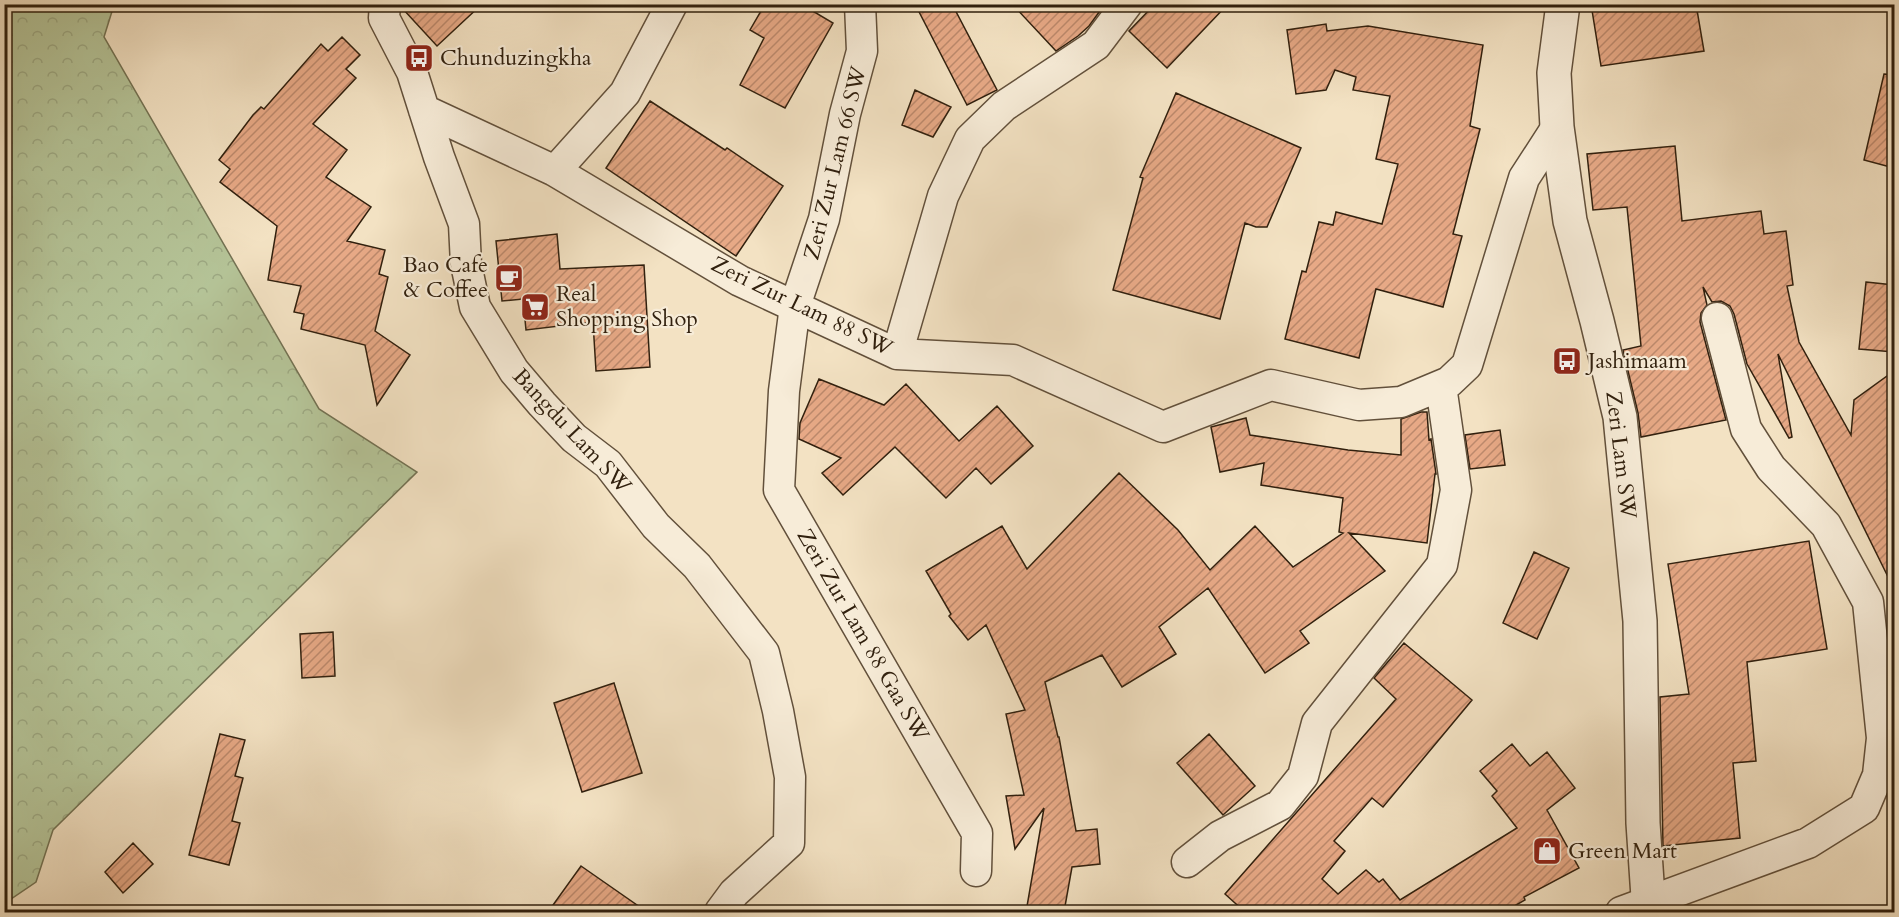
<svg xmlns="http://www.w3.org/2000/svg" width="1899" height="917" viewBox="0 0 1899 917" font-family="Cardo,serif">
  <defs>
    <pattern id="forest-crowns" width="20" height="18" patternUnits="userSpaceOnUse" patternTransform="scale(1.5)"><rect width="20" height="18" fill="#b5c498"/><path d="M2 6a3 3 0 1 1 6 0M12 15a3 3 0 1 1 6 0" fill="none" stroke="#9ca882"/></pattern>
    <pattern id="building-hatch" width="6" height="6" patternUnits="userSpaceOnUse" patternTransform="scale(1.5)"><rect width="6" height="6" fill="#e7a986"/><path d="M-1 1l2-2M0 6l6-6M5 7l2-2" fill="none" stroke="#bc896c"/></pattern>
  </defs>
  <rect width="100%" height="100%" fill="#f3e2c3"/>
  <filter id="stains"><feTurbulence type="fractalNoise" baseFrequency=".00333" numOctaves="4"/><feColorMatrix values="0 0 0 0 .2 0 0 0 0 .09 0 0 0 0 .02 0 0 0 .5 -.17"/></filter>
  <radialGradient id="worn" r=".72"><stop offset=".6" stop-color="#630" stop-opacity="0"/><stop offset="1" stop-color="#630" stop-opacity=".3"/></radialGradient>
  <path fill="url(#forest-crowns)" stroke="#737253" stroke-width="1.5" d="M5 4 114 5 104 37 319 409 417 472 53 830 36 882 5 903Z"/>
  <path fill="url(#building-hatch)" stroke="#31200e" stroke-width="1.5" d="M402 4H482L437 46 402 8Z
    M765 4H801L833 23 785 108 740 85 764 38 750 30Z
    M915 4H952L997 90 967 105Z
    M1012 4H1105L1089 26 1078 36 1056 51Z
    M1155 4H1228L1167 68 1129 31Z
    M1591 4H1696L1704 51 1601 66Z
    M1326 24 1327 31 1368 26 1483 45 1470 126 1480 129 1453 234 1462 236 1443 307 1376 289 1359 358 1285 339 1302 271 1306 272 1319 222 1333 225 1336 212 1382 224 1398 164 1376 159 1390 96 1353 90 1356 77 1335 70 1326 90 1296 94 1287 30Z
    M342 37 360 55 346 69 356 78 313 124 347 150 326 177 371 207 347 241 385 250 379 274 388 277 375 331 410 355 377 405 365 345 301 329 304 314 294 312 301 286 268 280 277 226 220 182 230 169 219 160 253 115 261 107 264 109 321 44 328 51Z
    M1884 74 1894 75V168L1864 160Z
    M915 90 951 107 933 137 902 125Z
    M1176 93 1301 148 1267 227H1256L1245 223 1220 319 1113 290 1143 178 1140 177Z
    M650 101 725 150 727 148 783 186 736 256 606 168Z
    M1675 146 1682 221 1761 211 1764 234 1786 231 1793 285 1787 286 1799 342 1851 435 1854 400 1894 371V589L1778 354 1792 437 1789 438 1747 364 1734 314 1730 306 1721 301 1712 302 1703 287 1707 305 1701 313 1700 322 1726 420 1641 437 1638 413 1623 350 1641 346 1627 207 1593 210 1587 154Z
    M557 234 560 269 644 265 650 367 596 371 593 322 526 330 523 299 502 301 496 241Z
    M1866 282 1894 285V352L1859 349Z
    M819 379 884 405 906 384 959 441 997 406 1033 446 991 484 976 468 946 498 895 447 843 495 822 473 841 458 799 439 800 423Z
    M1421 412H1427L1429 440 1431 439 1436 474H1435L1427 543 1349 533 1385 571 1300 631 1309 643 1265 673 1208 588 1159 627 1176 654 1122 687 1102 655 1045 682 1058 737H1059L1076 831 1097 829 1100 864 1072 867 1064 912H1026L1044 808 1015 849 1006 796 1024 795 1006 714 1025 710 986 625 968 640 949 616 951 614 926 571 1002 526 1027 569 1119 473 1178 530 1210 570 1255 526 1293 567 1343 533 1339 532 1343 498 1261 485 1264 463 1220 472 1211 427 1246 418 1250 435 1348 450 1401 455V419Z
    M1500 430 1505 465 1470 469 1465 435Z
    M1809 541 1827 649 1747 662 1756 761 1733 763 1740 838 1663 846 1660 697 1689 694 1668 564Z
    M1534 552 1569 568 1537 639 1503 623Z
    M333 632 335 676 302 678 300 634Z
    M1404 643 1472 700 1383 807 1372 798 1334 841 1345 851 1322 879 1338 894 1366 870 1379 882 1383 879 1400 900 1517 828 1492 796 1497 791 1480 771 1512 744 1530 766 1547 752 1575 788 1547 810 1579 868 1524 897 1525 900 1504 912H1245L1225 894 1396 699 1374 678Z
    M614 683 642 773 582 792 554 703Z
    M220 734 245 740 235 776 243 778 232 821 240 823 229 865 189 855Z
    M1209 734 1255 786 1223 815 1177 763Z
    M133 843 153 864 123 893 105 872Z
    M581 866 647 912H548Z"/>
  <g fill="none" stroke-linecap="round" stroke-linejoin="round">
    <g stroke="#62503b" stroke-width="33">
      <path id="minor" d="M385 4 384 18 412 72 439 157 464 224 466 264 475 307 514 371 542 404 574 438 608 464 656 526 697 566 764 653 778 711 790 777 789 843 734 893 720 912
        M860 4 862 51 845 114 824 219 795 306 784 391 779 490 977 833 976 871
        M424 110 555 171 740 281 897 354 1013 360 1163 427 1271 385 1359 405 1401 402 1449 382 1467 365 1524 178 1557 127
        M555 171 625 93 672 4
        M897 354 943 196 970 139 1004 106 1096 45 1127 4
        M1187 862 1220 836 1280 805 1303 776 1317 723 1442 565 1456 490 1441 386
        M1621 912 1808 843 1864 808 1878 775 1882 738 1868 602 1826 525 1771 468 1746 429 1717 318"/>
    </g>
    <g stroke="#62503b" stroke-width="36">
      <path id="tertiary" d="M1563 4 1554 73 1557 127 1570 221 1597 321 1620 417 1640 621 1643 823 1649 912"/>
    </g>
    <use href="#minor" stroke="#f7ecd8" stroke-width="30"/>
    <use href="#tertiary" stroke="#f7ecd8" stroke-width="33"/>
  </g>
  <defs>
    <g id="bus-square" transform="scale(1.5)"><rect x="-9" y="-9" width="18" height="18" rx="4" fill="#8f2418" stroke="#f7ecd8"/><path d="M-5-6H5V4H4V6H2V4H-2V6H-4V4H-5ZM-3.5-4V0h7V-4ZM-3.5 1.2v1.5H-2V1.2ZM2 1.2v1.5H3.5V1.2Z" fill="#fff"/></g>
    <g id="cafe-square" transform="scale(1.5)"><rect x="-9" y="-9" width="18" height="18" rx="4" fill="#8f2418" stroke="#f7ecd8"/><path d="M-5.5-4.5H6V0H3Q3 3.5 0 3.5H-2.5Q-5.5 3.5-5.5 0ZM3-3.2v2h1.7v-2ZM-6 4.5H4V6H-6Z" fill="#fff"/></g>
    <g id="supermarket-square" transform="scale(1.5)"><rect x="-9" y="-9" width="18" height="18" rx="4" fill="#8f2418" stroke="#f7ecd8"/><path d="M-6-5.5h2.5l.6 2H6L4.5 2H-2.5L-4.4-4H-6ZM-1.5 3.2a1.3 1.3 0 1 0 .1 0ZM3 3.2a1.3 1.3 0 1 0 .1 0Z" fill="#fff"/></g>
    <g id="shop-square" transform="scale(1.5)"><rect x="-9" y="-9" width="18" height="18" rx="4" fill="#8f2418" stroke="#f7ecd8"/><path d="M-5-2.5h2.3a2.7 3.5 0 0 1 5.4 0H5L5.5 6h-11ZM-1.5-2.5h3a1.5 2.3 0 0 0-3 0Z" fill="#fff"/></g>
  </defs>
  <g fill-rule="evenodd">
    <use href="#bus-square" x="419" y="58"/>
    <use href="#cafe-square" x="509" y="278"/>
    <use href="#supermarket-square" x="535" y="307"/>
    <use href="#bus-square" x="1567" y="361"/>
    <use href="#shop-square" x="1547" y="851"/>
  </g>
  <g text-anchor="middle" dominant-baseline="central" stroke-width="4.5" stroke-linejoin="round" paint-order="stroke">
    <g font-size="22" fill="#31200e" stroke="#f7ecd8" text-anchor="start">
      <text x="440" y="58">Chunduzingkha</text>
      <text x="488" y="265" text-anchor="end">Bao Cafe<tspan x="488" dy="25">&amp; Coffee</tspan></text>
      <text x="556" y="294">Real<tspan x="556" dy="25">Shopping Shop</tspan></text>
      <text x="1588" y="361">Jashimaam</text>
      <text x="1568" y="851">Green Mart</text>
    </g>
    <g font-size="22" fill="#31200e" stroke="#f7ecd8">
      <text transform="translate(835 163) rotate(-76)">Zeri Zur Lam 66 SW</text>
      <text transform="translate(802 306) rotate(26)">Zeri Zur Lam 88 SW</text>
      <text transform="translate(572 431) rotate(47)">Bangdu Lam SW</text>
      <text transform="translate(1621 455) rotate(83)">Zeri Lam SW</text>
      <text transform="translate(863 635) rotate(60)">Zeri Zur Lam 88 Gaa SW</text>
    </g>
  </g>
  <rect width="1899" height="917" fill="none" stroke="#f3e2c3" stroke-width="24"/>
  <rect x="6" y="6" width="1887" height="905" fill="none" stroke="#31200e" stroke-width="3"/>
  <rect x="12" y="12" width="1875" height="893" fill="none" stroke="#31200e" stroke-width="1.5"/>
  <rect width="100%" height="100%" filter="url(#stains)"/>
  <rect width="100%" height="100%" fill="url(#worn)"/>
</svg>
